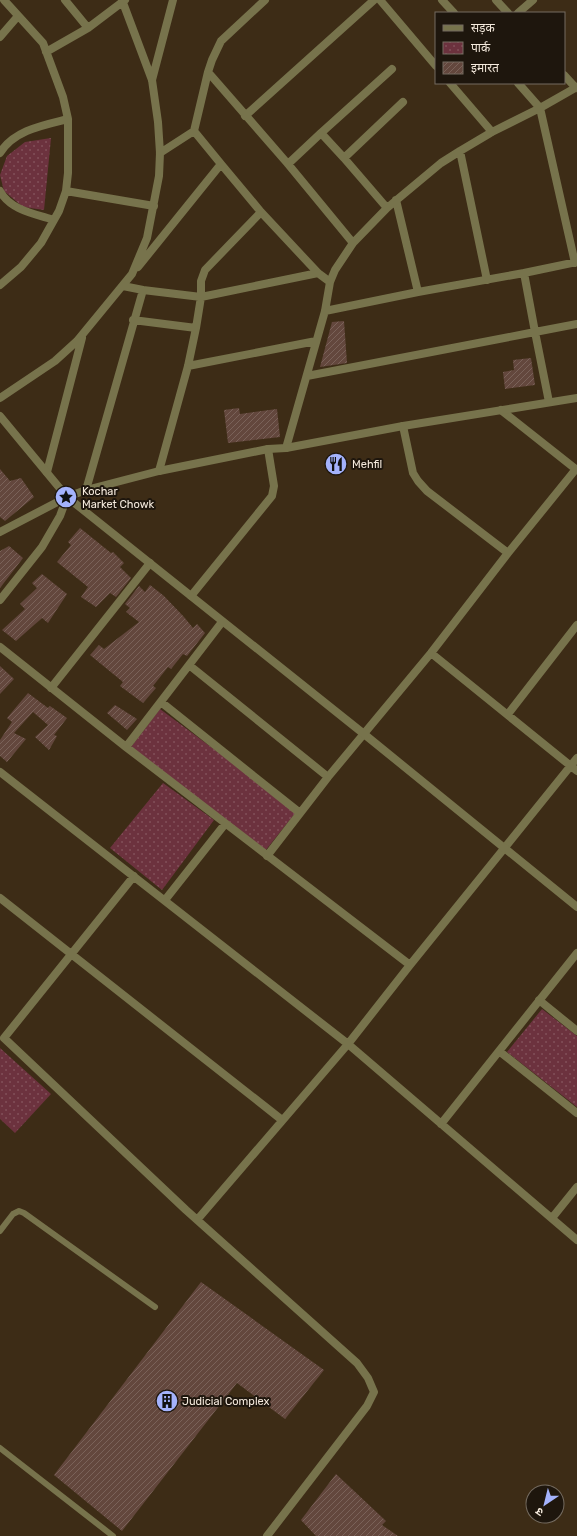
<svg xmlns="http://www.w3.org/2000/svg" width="577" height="1536" viewBox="0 0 577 1536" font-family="Rubik,'Noto Sans Devanagari',sans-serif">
  <defs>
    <pattern id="park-dots" width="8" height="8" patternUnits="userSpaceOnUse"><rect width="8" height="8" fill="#6c323e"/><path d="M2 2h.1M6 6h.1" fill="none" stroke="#825059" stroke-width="1.8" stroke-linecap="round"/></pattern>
    <pattern id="building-hatch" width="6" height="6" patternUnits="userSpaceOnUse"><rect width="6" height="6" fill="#63473d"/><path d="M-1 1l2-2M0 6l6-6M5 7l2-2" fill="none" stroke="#7a6259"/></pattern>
  </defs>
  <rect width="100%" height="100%" fill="#3d2c16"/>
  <path fill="url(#park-dots)" d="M51 138 44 210 23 207 4 191 0 175 7 156 25 142Z
    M160 709 297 811 265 851 131 747Z
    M163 783 214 820 162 890 110 848Z
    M542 1009 577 1036V1107L507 1052Z
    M0 1048 51 1094 15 1133 0 1119Z"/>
  <path fill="url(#building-hatch)" d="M344 321 347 363 320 367 332 322Z
    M531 358 535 385 505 389 503 372 514 370 513 360Z
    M239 408 240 414 277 409 280 437 228 443 224 410Z
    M0 469 10 481 21 478 34 497 5 521 0 517Z
    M80 528 111 553 113 552 124 563 120 567 131 578 116 597 110 593 96 607 81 597 88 587 57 562 71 545 68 542Z
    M9 546 23 558 0 588V551Z
    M42 574 67 594 48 623 42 618 16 641 2 630 25 609 20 604 37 588 32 583Z
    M150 585 164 596 184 617 193 628 197 624 205 633 187 656 183 654 171 669 168 667 153 686 156 688 143 703 120 686 123 682 90 655 99 645 104 649 139 622 126 612 130 608 125 604 139 586 145 592Z
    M0 666 14 679 0 694Z
    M28 693 48 708 50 706 67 718 54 735 57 736 49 750 35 737 48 725 33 712 14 733 26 739 7 762 0 756V740L12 722 7 718Z
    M115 705 137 719 127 730 107 713Z
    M201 1282 324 1370 285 1419 237 1383 122 1531 54 1475Z
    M336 1474 386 1521 382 1525 398 1536H316L301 1520Z"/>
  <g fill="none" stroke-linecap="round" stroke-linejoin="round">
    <path stroke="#77734c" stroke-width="6" d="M0 1231 13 1214 19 1211 24 1213 155 1307
      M0 1448 113 1536"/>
    <path stroke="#77734c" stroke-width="8" d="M65 0 88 28
      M265 0 221 41 212 60 208 72 288 164 353 243
      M380 0 436 66
      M442 0 454 13
      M496 0 508 13
      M518 13 533 0
      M0 37 18 16
      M46 52 88 28 125 0
      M564 75 576 88
      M152 80 173 0
      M450 83 492 132
      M518 83 540 108 575 263
      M245 116 374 0
      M194 131 208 72
      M460 151 487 280
      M0 153C14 130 44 125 68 119
      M160 153 194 131 221 164
      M344 158 321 133 392 69
      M288 164 321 133
      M0 191C10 210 35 214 54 220
      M66 191 154 206
      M396 200 418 292
      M387 208 344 158 403 102
      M138 267 221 164 261 212 318 273 330 282
      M0 285 21 267 41 243 59 211 66 191 68 173V119L63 97 43 43 4 0
      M143 290 201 297V281L205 270 261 212
      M325 311 418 292 524 273
      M133 320 196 328 188 366 159 471
      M196 328 201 297 318 273
      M188 366 316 341
      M307 376 535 332 524 273 577 262
      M0 398 55 361 77 341 132 274 147 238 159 176 160 153 158 122 152 80 122 0
      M549 402 535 332 577 324
      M501 410 577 470
      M403 426 413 473 418 481 427 491 508 553
      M286 448 325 311 330 282 335 270 353 243 387 208 441 163 460 151 492 132 540 108 577 87
      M47 472 82 338
      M86 490 143 290 123 286
      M191 596 272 496 274 486 268 449
      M0 600 42 547 60 516 67 497
      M0 647 126 747 410 965
      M431 653 577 771
      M189 665 328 777
      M51 688 150 563
      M161 702 300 813
      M508 714 577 625
      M126 747 222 622
      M0 772 348 1044 577 1240
      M267 856 328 777 431 653 508 553 576 469
      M134 876 4 1038 186 1210 357 1363 368 1378 374 1392 367 1406 267 1536
      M0 898 282 1120
      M165 900 225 824
      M539 1000 577 1031
      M499 1051 577 1113
      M441 1124 577 953
      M552 1218 577 1187
      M197 1220 348 1044 410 965 577 758"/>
    <path stroke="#77734c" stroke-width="8" d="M0 416 67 497 364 734 577 907
      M0 532 67 497 86 490 159 471 268 449 286 448 403 426 577 398"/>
  </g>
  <defs>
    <g id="restaurant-disc" transform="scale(1.15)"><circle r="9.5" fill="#a4b2fc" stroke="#1e160d"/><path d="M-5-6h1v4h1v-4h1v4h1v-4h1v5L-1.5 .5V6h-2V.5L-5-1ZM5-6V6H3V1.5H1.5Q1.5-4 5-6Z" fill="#111"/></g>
    <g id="sight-disc" transform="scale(1.15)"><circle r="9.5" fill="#a4b2fc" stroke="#1e160d"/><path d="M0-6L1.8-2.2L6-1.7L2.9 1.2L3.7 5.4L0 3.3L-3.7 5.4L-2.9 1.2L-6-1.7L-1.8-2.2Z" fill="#111"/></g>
    <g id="building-disc" transform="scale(1.15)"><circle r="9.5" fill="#a4b2fc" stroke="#1e160d"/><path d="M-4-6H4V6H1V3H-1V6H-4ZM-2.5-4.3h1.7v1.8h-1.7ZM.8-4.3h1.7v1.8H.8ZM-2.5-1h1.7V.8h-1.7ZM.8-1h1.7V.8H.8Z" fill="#111"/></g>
  </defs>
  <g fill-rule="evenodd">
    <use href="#restaurant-disc" x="336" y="464"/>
    <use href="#sight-disc" x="66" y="497"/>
    <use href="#building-disc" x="167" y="1401"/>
  </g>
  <g text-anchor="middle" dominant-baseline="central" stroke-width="4" stroke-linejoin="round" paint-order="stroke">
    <g font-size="11" fill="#f5eadd" stroke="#1e160d" text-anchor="start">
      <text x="352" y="464">Mehfil</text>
      <text x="82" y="491">Kochar<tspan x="82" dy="13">Market Chowk</tspan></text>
      <text x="182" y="1401">Judicial Complex</text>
    </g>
  </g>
  <rect x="435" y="12" width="130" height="72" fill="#1e160d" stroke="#746b60"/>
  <rect x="443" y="25" width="20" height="6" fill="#77734c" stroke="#746b60"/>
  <text x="471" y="32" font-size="12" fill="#f5eadd">सड़क</text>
  <rect x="443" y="42" width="20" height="12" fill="url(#park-dots)" stroke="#746b60"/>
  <text x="471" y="52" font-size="12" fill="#f5eadd">पार्क</text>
  <rect x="443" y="62" width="20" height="12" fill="url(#building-hatch)" stroke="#746b60"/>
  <text x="471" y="72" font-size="12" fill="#f5eadd">इमारत</text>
  <g transform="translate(545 1504) rotate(215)"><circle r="19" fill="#1e160d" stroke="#746b60"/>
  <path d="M0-3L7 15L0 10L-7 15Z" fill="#a4b2fc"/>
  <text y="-6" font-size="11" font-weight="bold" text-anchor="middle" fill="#f5eadd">उ</text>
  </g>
</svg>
